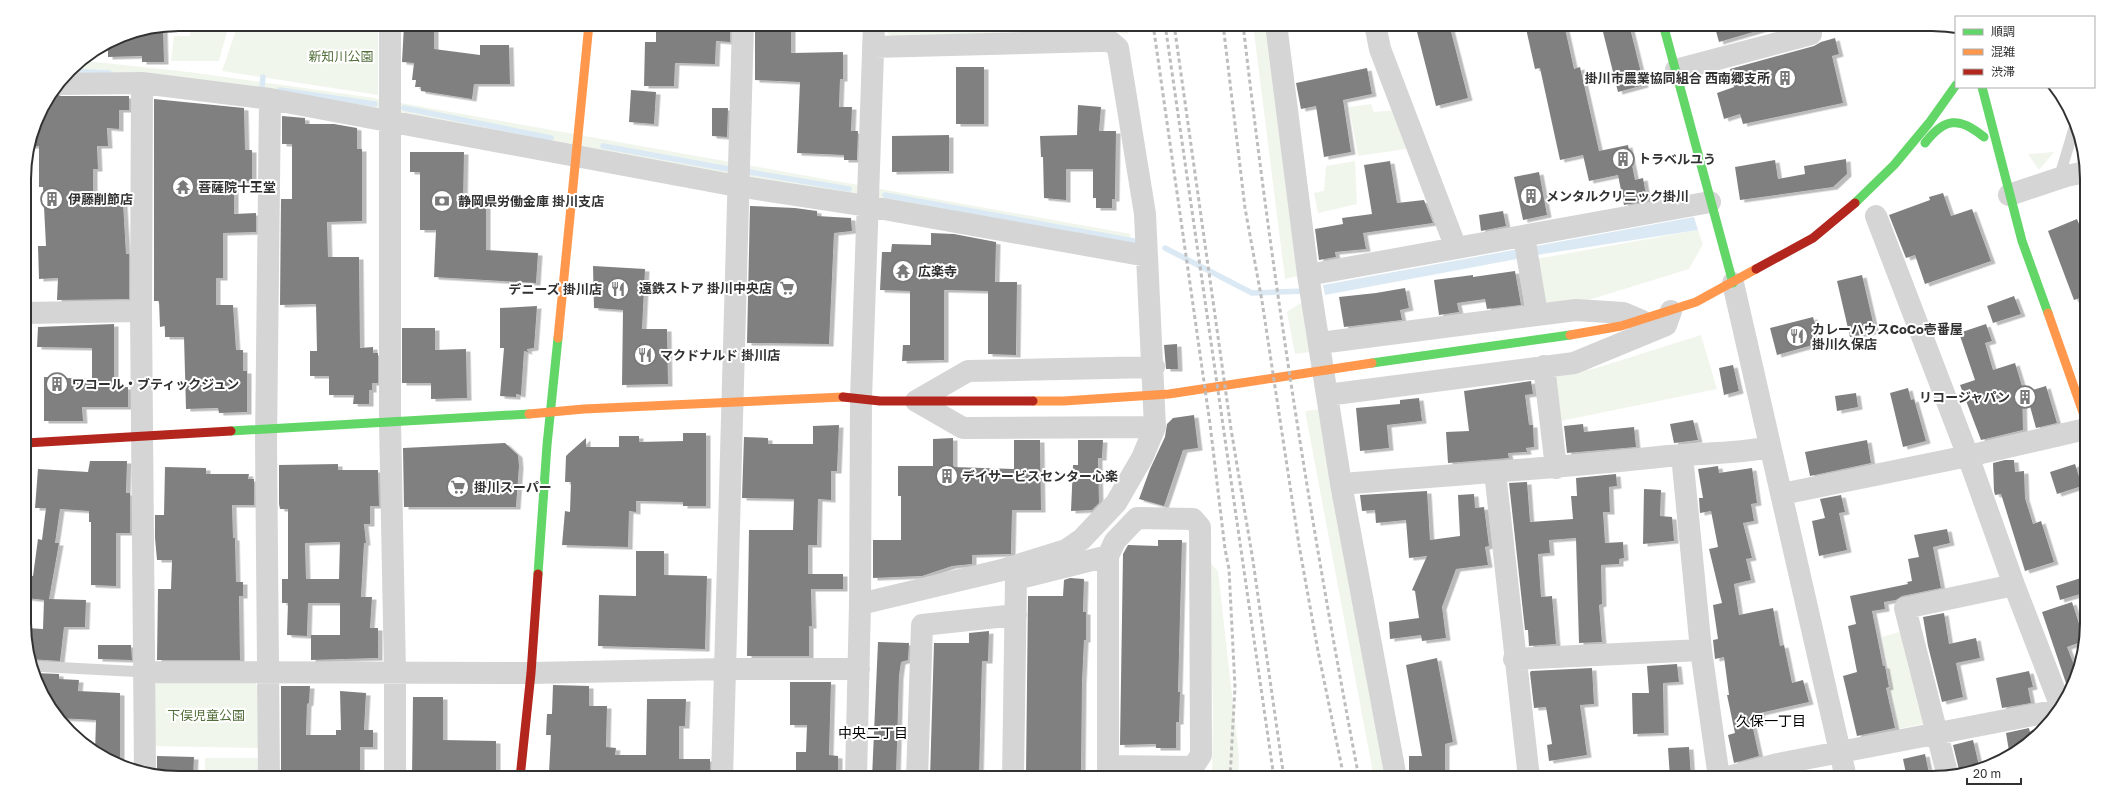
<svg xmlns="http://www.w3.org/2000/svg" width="2111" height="802" viewBox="0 0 2111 802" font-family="'Golos Text','Noto Sans JP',sans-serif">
  <defs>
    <filter id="shadow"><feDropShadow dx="4.5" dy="2.5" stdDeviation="0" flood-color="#0004"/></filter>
  </defs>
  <rect width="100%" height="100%" fill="#fff"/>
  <path fill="#f1f6ed" d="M191 24H229L219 61H171L174 36H190Z
    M238 24H378V95L222 71Z
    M884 24H1128V34L1112 31 891 36 884 30Z
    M1253 24H1269L1297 276 1285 279Z
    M78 62H96L189 72 368 97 1131 234 1127 244 67 75Z
    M1371 104 1374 112 1398 110 1413 148 1358 156 1349 107Z
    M2080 144 2086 164H2076Z
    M2054 152 2039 170 2028 154Z
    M1355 161 1357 204 1318 213 1314 193 1324 191 1326 166Z
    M1698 230 1703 244 1689 269 1579 303 1544 306 1536 259Z
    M1304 301 1311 352 1295 354 1287 312Z
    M1701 335 1717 389 1561 421 1551 375 1593 369Z
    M1321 409 1386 778H1374L1305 411Z
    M1209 562 1218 571 1239 756 1238 778H1212L1213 713Z
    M1906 630 1927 723 1899 729 1889 688H1892L1882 637Z
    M159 681 255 683 261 690 260 748 151 746 152 689Z
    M205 758H260V778H205Z"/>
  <path fill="#dae9f3" d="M1694 217 1698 230 1543 254 1325 295 1323 285Z"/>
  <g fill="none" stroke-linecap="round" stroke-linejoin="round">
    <path stroke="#dae9f3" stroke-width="5.5" d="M70 71 109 73
      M262 87 263 77
      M280 90 375 104
      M404 108 551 138
      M603 146 734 170
      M743 171 849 189
      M885 195 1139 242
      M1165 248 1252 293 1306 291"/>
  </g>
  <path fill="#808080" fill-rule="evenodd" filter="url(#shadow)" d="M434 24V49L480 55V45H509L510 84H474L472 99 421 91V87H415L416 80H412L414 63 402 62 404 25Z
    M656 24H730V42L716 41 715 64 675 63 674 86H644L645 42H656Z
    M1415 24H1449L1468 98 1436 106Z
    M1525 24H1564L1574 69 1580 67 1599 151 1628 145 1635 180 1643 178 1647 201 1624 205 1618 175 1589 181 1583 155 1560 160 1540 68 1535 69Z
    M1601 24H1629L1644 85 1618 92Z
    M1714 24H1767V28L1719 42Z
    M755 26H791V53L843 52V79H840L839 107H852L851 131H858L857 160H844V155L797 153 800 82 755 80Z
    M163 27 164 62H142V56L108 57V43L120 36Z
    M1835 38 1839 54 1832 56 1843 103 1743 124 1740 114 1724 119 1717 93 1734 87 1730 69 1814 46 1821 42Z
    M956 67H984V124H956Z
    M1367 68 1372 94 1343 100 1351 152 1324 157 1316 106 1301 109 1296 83Z
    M631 90 656 92 654 124 629 122Z
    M53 93 61 96H129V110H119V129L107 128 108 146H97L98 169H93V205L123 203 126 254H129V299L57 300 58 278 39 279 38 246H46L43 187H39V146H30L40 110Z
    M154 99 244 108 245 150H252V181L234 182V214L256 213V232L223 233V278H216V305H233L236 350H243V371H247V412L219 413 218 408 186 409 184 337H165V326L160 327 159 301H154Z
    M1078 105 1101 107 1099 131H1116L1115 199H1112V208H1096V198H1093V169H1066V200L1044 198 1043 157H1041L1040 136 1077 135Z
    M712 108H728L727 137 712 136Z
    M282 116 305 118V124H334L357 128V149H362V221L327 222 328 257H359L360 348 373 347V353H378V383H372V390H369V404H353L354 395H329V376H310V351H317L316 304 280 305 281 199H292V144H282Z
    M949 135V171L892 172V136Z
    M410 152H464L463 206H486V250L538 253 536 283 434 277 436 230H420V172H410Z
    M1846 159 1847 174 1833 187 1740 200 1735 167 1775 160 1778 179 1805 174 1804 166Z
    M1390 161 1397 203 1424 200 1433 223 1363 233 1366 249 1335 252 1336 257 1319 260 1315 229 1343 224 1342 218 1372 214 1364 165Z
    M1539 172 1547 215 1523 220 1514 177Z
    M1943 193 1951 216 1972 209 1991 261 1925 284 1915 255 1906 258 1889 215 1930 200 1929 197Z
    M750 206 795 208 817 211V216L851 218 852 231 834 233 829 344 747 343Z
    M1503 211 1506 226 1481 231 1479 215Z
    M2077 219 2086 242V296L2074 300 2048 231Z
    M931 233 954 234 996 242 995 282H1017L1016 355 988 354V291L944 290V360L902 361 903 345H910V291L880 290 882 252H891L892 244 931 245Z
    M593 266 645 269 642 329H667L668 384 622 385 623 310 594 308Z
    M1515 271 1521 305 1487 309 1485 299 1457 303 1459 312 1439 315 1434 280 1473 275V277Z
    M1862 275 1875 331 1850 337 1837 281Z
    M1405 288 1409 308 1400 310 1402 320 1344 327 1339 297 1376 293Z
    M2014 296 2021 314 1993 323 1987 306Z
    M537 306 534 348 527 349 528 352 524 351 521 395 516 394V397L500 396 504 348H500V308Z
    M1813 317 1820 343 1777 355 1770 328Z
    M114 324V387H128V407H82L83 421H44V377L92 379V348L37 347 38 327Z
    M1986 324 1992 341 1985 343 1993 370 2015 363 2022 386 2023 430 1981 440 1960 385 1975 380 1959 333Z
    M402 328H435V350L466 349 467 398 431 399V383H402Z
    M1177 344 1178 369H1166L1164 345Z
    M1733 365 1739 391 1724 395 1719 368Z
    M1531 381 1533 394 1525 395 1529 425H1533L1534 447 1526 448 1527 452 1508 453 1509 458 1448 463 1446 432 1469 431 1464 391Z
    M2046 386 2057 423 2036 428 2026 392Z
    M1908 388 1911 400 1914 399 1926 441 1903 447 1890 393Z
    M1856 393 1858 407 1837 411 1835 396Z
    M1419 398 1422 421 1387 425 1389 448 1360 451 1356 408 1400 404V400Z
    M1194 415 1198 448 1183 450 1164 506 1139 499 1150 469 1165 437 1167 424 1173 418Z
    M1693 420 1698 440 1674 443 1670 424Z
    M1583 424 1584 432 1634 427 1636 447 1567 453 1564 426Z
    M839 425 837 471H831V500L818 499 817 545H808V574H843V589H811L812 626H809V656H747L749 530H793L794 499 742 498 744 437 768 438V444H813V426Z
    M683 433H706V506H683V502L636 501V512L629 511 628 547 562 545 565 511 570 512 571 482H565L566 456 569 453 586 438V447H619V436H639V442L683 441Z
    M953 438V467L1014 469V440H1040L1041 510H1012L1011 554 972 555V564L952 566 922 576 873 578V540H901V496H898V466H933V439Z
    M1078 440H1103L1102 458H1098L1099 503 1092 510 1071 511 1073 465H1078Z
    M1867 440 1871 463 1810 476 1805 452Z
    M505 443 518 455 519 466 516 507H404L403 448Z
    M2005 460H2014L2015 472 2024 471 2025 498 2033 524 2041 521 2054 562 2025 571 2001 494 1995 495 1994 491 1993 463Z
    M90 461H127L126 493H130V533H116V586L91 585V522H89V511L60 509 55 543H59L49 599 86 600 85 627H64L60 661 29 659 27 653V628L43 629 44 600 27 598V575L33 576 38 539 42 540 46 508H35L38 469 88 472Z
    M338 464V470H378L379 506H370V524H364L366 543H364L361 597H372L370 628H378V658L311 660V635H340V603H308L307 636 287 635 288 603H282V579H288V509H280L279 504V465ZM340 542 339 579H306L305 543Z
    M2075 464 2082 486 2057 494 2050 472Z
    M1718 466 1719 473 1752 468 1757 503 1751 504 1754 521 1743 523 1752 558 1746 559 1751 580 1734 584 1739 615 1773 608 1780 646 1784 645 1792 683 1803 680 1809 702 1760 713 1762 721 1752 724 1759 756 1734 763 1728 735 1735 733 1727 695H1729L1724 657 1715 659 1713 640 1718 639 1713 605 1722 603 1709 549 1718 547 1711 511 1700 513 1699 498H1703L1698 469Z
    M165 467 206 468V474H249L248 479H254V505H232L233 538H235L236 582H243V596H239L240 660H157L158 589H171L172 560H157L155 538V515H164Z
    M1616 474 1617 486 1609 487 1610 512H1603L1605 543 1623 542 1624 558 1619 559V564L1601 565 1602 604 1599 605 1602 642 1579 643 1576 538 1549 540 1550 553 1538 554 1541 597 1552 596 1556 644 1529 646 1528 630H1525L1509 483 1527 482 1530 522 1573 519 1571 496H1577L1576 478Z
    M1644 489 1661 490 1660 516 1672 517 1674 541 1643 544Z
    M1427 491 1430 540 1460 536 1458 495 1474 494 1475 508 1484 507 1489 546 1485 547 1488 565 1456 569 1442 607 1446 638 1422 641 1421 635 1390 639 1389 622 1419 618 1415 591 1412 590 1427 556 1409 558 1406 520 1376 523 1375 510 1362 511 1360 495Z
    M1841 495 1845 512 1839 513 1847 550 1819 556 1812 521 1825 518 1820 499Z
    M1947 529 1950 543 1933 547 1941 588 1902 596 1896 600 1884 602 1885 609 1872 611 1883 666H1885L1889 687 1886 688 1895 728 1857 736 1843 676 1857 672 1848 626 1856 624 1850 596 1908 584 1907 582 1912 581 1908 559 1919 557 1914 535Z
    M1158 540H1182L1178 692H1180L1179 722H1176V748H1156V744L1120 745 1123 554 1128 545 1158 546Z
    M636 551H664V575L707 576 705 649 598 646 599 595 636 596Z
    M2087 576V592L2060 600 2056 586Z
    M1070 578 1084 579 1083 612H1086V640H1084L1082 682 1081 777 1026 776 1028 596H1063L1064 580Z
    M2072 602 2084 639V641L2067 647 2078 675 2069 692 2042 612Z
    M1944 613 1949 644 1976 638 1980 658 1956 663 1963 697 1942 702 1928 646 1923 617Z
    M989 631 988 661H982L979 778H930L934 643H969V633Z
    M878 642 909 643 908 660 901 662 899 676 896 778H872Z
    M98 645H131L132 660 98 659Z
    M1437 658 1453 742 1445 744V778H1409V756H1422L1406 665Z
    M1677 664 1679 682 1663 683 1664 733 1633 734 1632 693H1649L1647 666Z
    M1592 668 1594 704 1580 705 1587 755 1549 761 1547 745 1552 744 1546 707 1534 708 1530 673 1531 671Z
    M2029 671 2033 687 2028 688 2031 703 2002 708 1996 678Z
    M34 673 59 674V679L79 680 78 691 120 693V765L95 753 96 720 57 718 40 691Z
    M790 682H831L829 755 838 756V778H796V752H806L807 725H790Z
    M553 685 589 686V706H607L606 747 616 748 615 755H646L647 699H686L685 726H679V759H710V778H611L549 773 551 735H546L547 714H552Z
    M281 686H310L309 703 307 704 306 735H336V730H341L340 691 366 693 364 730H373V747H360V771L310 770 307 778H281Z
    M413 697H443V740L496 741V778H412Z
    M2029 728 2032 741 2021 749 2009 751 2006 733Z
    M1973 740 1980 770 1960 774 1953 745Z
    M1689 747 1691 778H1670L1668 748Z
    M1925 754 1930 778H1907L1903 759Z
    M157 756 194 757 193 778 157 774Z"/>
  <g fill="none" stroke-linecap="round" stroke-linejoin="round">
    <path stroke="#d5d5d5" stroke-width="11" d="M2059 178 2075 125
      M31 666 145 672"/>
    <path stroke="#d5d5d5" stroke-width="22" d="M390 24V422L395 673V778
      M1276 24 1308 275 1341 484 1396 778
      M1375 24 1380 49 1456 248
      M1676 70 1811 34 1810 24
      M142 83 141 311 145 772
      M61 84 142 83 270 99 737 186 867 206 1147 256
      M2009 195 2066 176 2086 172
      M1876 216 1968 456 2014 585 2061 707
      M1524 236 1537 314
      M1308 275 1710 202
      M1733 283 1846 778
      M25 313 141 311
      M1320 343 1576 310 1623 313 1642 321
      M1544 366 1556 468
      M1154 367 968 371 916 401 963 428 1155 427
      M1327 395 1574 363 1666 325 1671 311
      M1682 455 1701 650 1719 778
      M1495 472 1529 778
      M1341 484C1450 475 1559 468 1668 456 1702 453 1737 454 1770 447
      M1782 494 1968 456 2086 429
      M860 604 1002 570 1066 550 1082 539 1116 503 1142 458 1155 427 1145 214 1118 48 1110 41H1098L873 47
      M1514 659 1701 650
      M145 672 531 673 726 669H859
      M1948 777 1905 608 2014 585
      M269 778 266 441 270 99
      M722 778 743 24
      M856 778 860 604 861 399 874 24
      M917 778 922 625 1016 615
      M1013 778 1016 579 1108 556
      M1108 778V556L1115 541 1137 518 1193 519 1200 527 1201 755 1193 767 1108 766
      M1724 778 1778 764 2059 710"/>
    <path stroke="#63d668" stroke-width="9" d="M1663 24 1733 283
      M1982 87 2022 241 2048 313
      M1925 143C1944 118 1959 116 1984 137
      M1855 203 1894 165 1929 123 1956 85
      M1372 363 1570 335
      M231 431 529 414
      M538 574 547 445 558 338"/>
    <path stroke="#ff974d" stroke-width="9" d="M2048 313 2086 421
      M1570 335 1621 326 1696 302 1756 269
      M558 338 589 24
      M1033 401H1064L1169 394 1372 363
      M529 414 584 409 843 397"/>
    <path stroke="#b3261e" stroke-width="9" d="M1756 269 1813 238 1855 203
      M843 397 880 401H1033
      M26 443 231 431
      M520 778 531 673 538 574"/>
    <path stroke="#bdbdbd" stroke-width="3" stroke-dasharray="4 3" stroke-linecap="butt" d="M1153 24 1210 424 1225 549 1229 569 1235 687 1230 778
      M1165 24 1274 778
      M1174 24 1231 429 1253 561 1284 778
      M1223 24 1245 208 1262 301 1299 545 1318 651 1344 778
      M1243 24C1272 277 1311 528 1359 778"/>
  </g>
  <defs>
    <g id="building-ring" transform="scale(1.15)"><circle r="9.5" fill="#fff" stroke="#797979" stroke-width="1.5"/><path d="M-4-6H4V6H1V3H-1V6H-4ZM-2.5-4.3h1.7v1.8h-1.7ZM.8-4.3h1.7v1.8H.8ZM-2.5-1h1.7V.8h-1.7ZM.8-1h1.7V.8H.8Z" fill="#797979"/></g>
    <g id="temple-ring" transform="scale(1.15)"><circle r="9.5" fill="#fff" stroke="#797979" stroke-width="1.5"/><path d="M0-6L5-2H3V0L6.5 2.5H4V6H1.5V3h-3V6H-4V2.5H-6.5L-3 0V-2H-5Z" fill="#797979"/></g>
    <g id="bank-ring" transform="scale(1.15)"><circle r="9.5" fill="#fff" stroke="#797979" stroke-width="1.5"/><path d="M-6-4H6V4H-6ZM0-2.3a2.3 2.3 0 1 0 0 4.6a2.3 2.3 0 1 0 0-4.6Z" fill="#797979"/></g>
    <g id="supermarket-ring" transform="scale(1.15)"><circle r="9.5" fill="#fff" stroke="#797979" stroke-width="1.5"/><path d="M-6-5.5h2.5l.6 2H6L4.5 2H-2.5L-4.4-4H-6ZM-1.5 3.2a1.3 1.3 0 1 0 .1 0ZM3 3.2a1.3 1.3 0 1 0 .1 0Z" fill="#797979"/></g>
    <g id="restaurant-ring" transform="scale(1.15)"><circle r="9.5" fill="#fff" stroke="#797979" stroke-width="1.5"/><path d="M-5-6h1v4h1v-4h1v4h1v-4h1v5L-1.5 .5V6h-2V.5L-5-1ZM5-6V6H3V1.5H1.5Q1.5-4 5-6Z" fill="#797979"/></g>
  </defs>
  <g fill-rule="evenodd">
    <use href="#building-ring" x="1785" y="78"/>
    <use href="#building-ring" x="1623" y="159"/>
    <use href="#temple-ring" x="183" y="187"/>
    <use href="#building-ring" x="1531" y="196"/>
    <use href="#building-ring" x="52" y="199"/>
    <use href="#bank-ring" x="442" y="201"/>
    <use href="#temple-ring" x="903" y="271"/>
    <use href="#supermarket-ring" x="787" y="288"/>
    <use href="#restaurant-ring" x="618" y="289"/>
    <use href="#restaurant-ring" x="1797" y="336"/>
    <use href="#restaurant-ring" x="645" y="355"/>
    <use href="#building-ring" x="57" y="384"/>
    <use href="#building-ring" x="2025" y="397"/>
    <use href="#building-ring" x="947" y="476"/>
    <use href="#supermarket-ring" x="458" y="487"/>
  </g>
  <g text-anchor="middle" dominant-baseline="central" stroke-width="4" stroke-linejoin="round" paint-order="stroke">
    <g font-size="13" fill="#526f3b" stroke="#fff">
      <text x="341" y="56">新知川公園</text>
      <text x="206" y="715">下俣児童公園</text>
    </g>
    <g font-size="13" font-weight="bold" fill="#313131" stroke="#fff" text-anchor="start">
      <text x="1770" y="78" text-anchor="end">掛川市農業協同組合 西南郷支所</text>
      <text x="1638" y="159">トラベルユう</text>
      <text x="198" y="187">菩薩院十王堂</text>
      <text x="1546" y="196">メンタルクリニック掛川</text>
      <text x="68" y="199">伊藤削節店</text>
      <text x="458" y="201">静岡県労働金庫 掛川支店</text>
      <text x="918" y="271">広楽寺</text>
      <text x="772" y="288" text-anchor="end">遠鉄ストア 掛川中央店</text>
      <text x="602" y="289" text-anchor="end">デニーズ 掛川店</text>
      <text x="1812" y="329">カレーハウスCoCo壱番屋<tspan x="1812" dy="15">掛川久保店</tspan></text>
      <text x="660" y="355">マクドナルド 掛川店</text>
      <text x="72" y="384">ワコール・ブティックジュン</text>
      <text x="2010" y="397" text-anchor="end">リコージャパン</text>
      <text x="962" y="476">デイサービスセンター心楽</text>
      <text x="474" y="487">掛川スーパー</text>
    </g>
    <g font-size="14" fill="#000" stroke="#fff">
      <text x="1771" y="720">久保一丁目</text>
      <text x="873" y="732">中央二丁目</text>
    </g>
  </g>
  <path d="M0 0H2111V802H0ZM179 31H1932A148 148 0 0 1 2080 179V623A148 148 0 0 1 1932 771H179A148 148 0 0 1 31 623V179A148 148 0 0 1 179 31Z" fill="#fff" fill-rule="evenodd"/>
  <path fill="none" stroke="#313131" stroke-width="2" d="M179 31H1932A148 148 0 0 1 2080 179V623A148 148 0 0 1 1932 771H179A148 148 0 0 1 31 623V179A148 148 0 0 1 179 31Z"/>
  <rect x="1955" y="16" width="140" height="72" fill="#ffffff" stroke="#adadad"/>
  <rect x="1963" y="29" width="20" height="6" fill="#63d668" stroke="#adadad"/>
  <text x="1991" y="36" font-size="12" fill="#313131">順調</text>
  <rect x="1963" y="49" width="20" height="6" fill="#ff974d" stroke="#adadad"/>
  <text x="1991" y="56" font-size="12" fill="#313131">混雑</text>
  <rect x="1963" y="69" width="20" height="6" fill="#b3261e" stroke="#adadad"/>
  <text x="1991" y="76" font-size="12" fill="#313131">渋滞</text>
  <path d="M1967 778v6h54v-6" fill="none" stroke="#313131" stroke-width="2"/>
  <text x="1973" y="778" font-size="12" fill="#313131" stroke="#ffffff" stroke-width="3" paint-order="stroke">20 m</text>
</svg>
